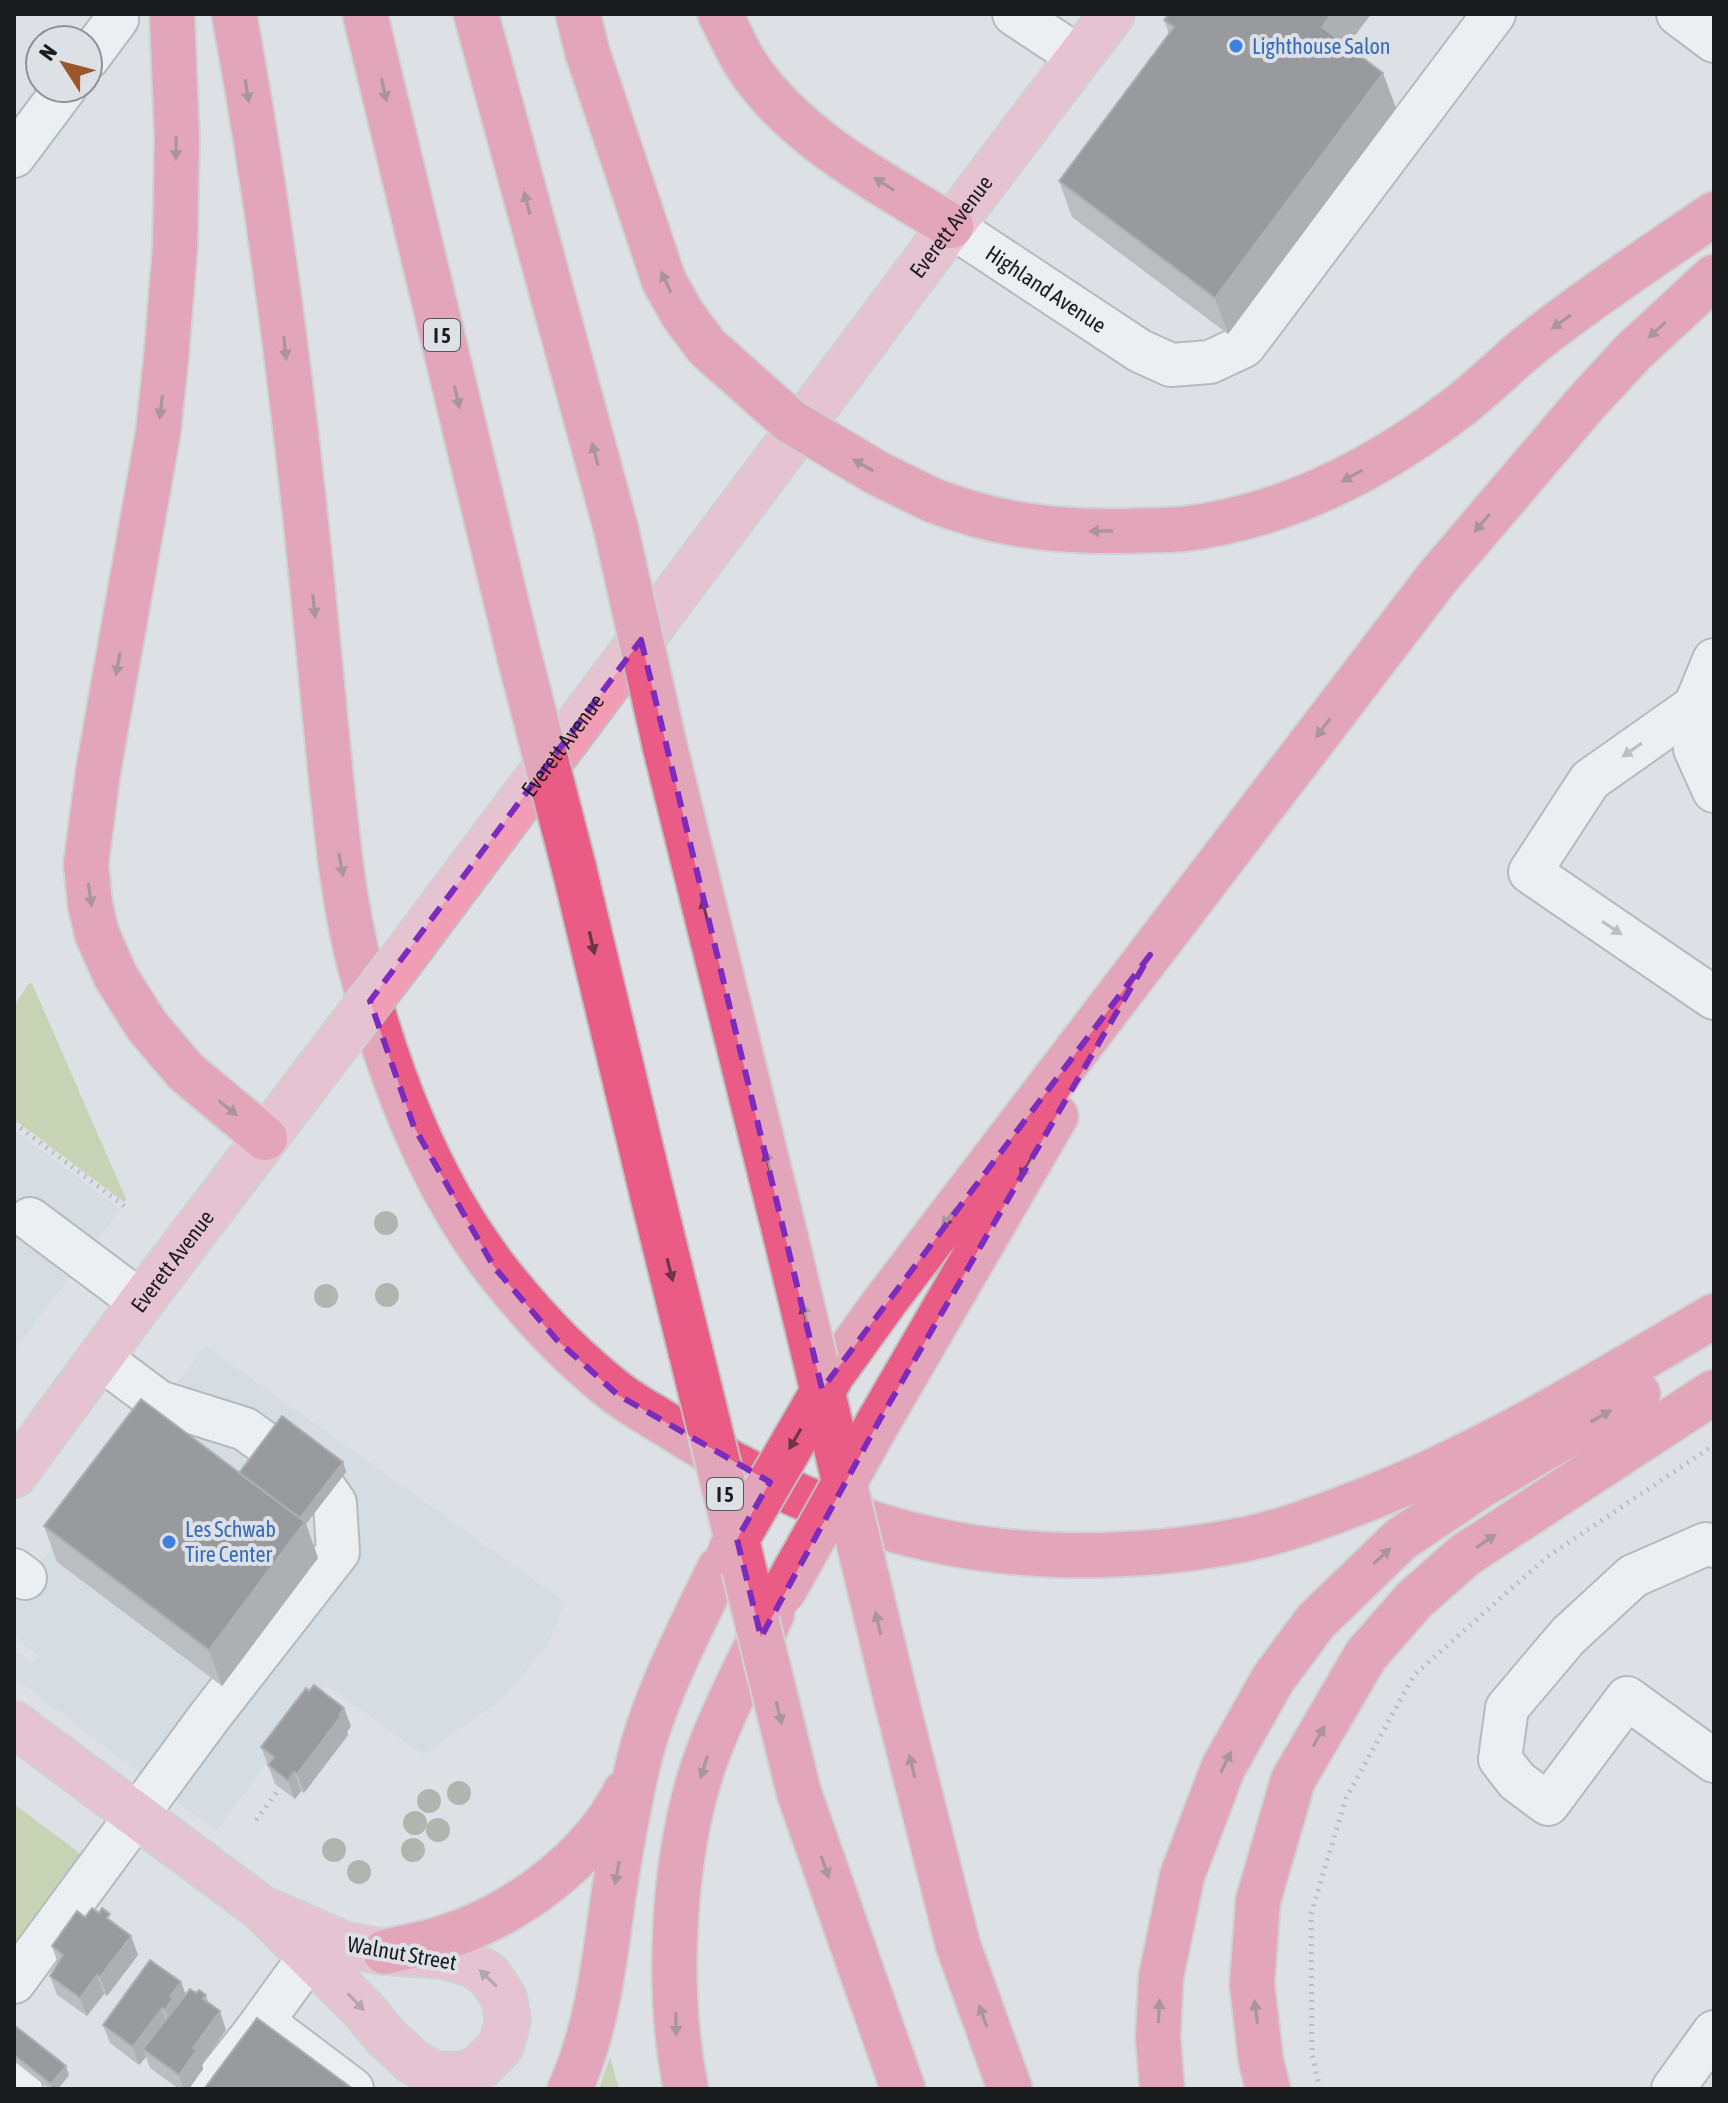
<svg xmlns="http://www.w3.org/2000/svg" width="1728" height="2103" viewBox="0 0 1728 2103" font-family="'Asap Condensed',sans-serif">
  <rect width="100%" height="100%" fill="#dde1e5"/>
  <path fill="#cdd7e0" d="M14 1130 120 1209 14 1352Z
    M206 1346 566 1602 547 1646 501 1700 423 1755 326 1685 216 1831 14 1678 15 1650 32 1663 38 1656 14 1636V1597Z"/>
  <path fill="#afc27d" d="M32 983 126 1199 124 1202 14 1119V1007L28 984Z
    M14 1804 93 1863 14 1967Z
    M610 2057 619 2089H599Z"/>
  <g fill="none" stroke-linecap="round" stroke-linejoin="round">
    <g stroke="#85898c" stroke-width="46">
      <g id="minor">
        <path d="M1014 14 1079 57"/>
        <path d="M1678 14 1714 41"/>
        <path d="M88 58 117 19 115 14"/>
        <path d="M14 156 65 88"/>
        <path id="s1" d="M951 226 1140 351 1171 365 1210 362 1244 346 1494 14"/>
        <path d="M1714 660 1695 706V749L1714 791"/>
        <path d="M1695 706 1590 780 1530 872 1714 998"/>
        <path d="M30 1219 141 1302"/>
        <path d="M1714 1546 1706 1544 1633 1576 1568 1636 1507 1708 1500 1759 1517 1781 1548 1804 1627 1698 1714 1761"/>
        <path d="M14 1570 25 1578"/>
        <path d="M14 1982 210 1716 338 1552 335 1503 323 1486 245 1429 159 1402 100 1358"/>
        <path d="M255 2032 310 1956"/>
        <path d="M14 2084 21 2089"/>
        <path d="M210 2089 255 2032 266 2029 279 2034 352 2089"/>
        <path d="M1673 2089 1714 2032"/>
      </g>
    </g>
    <g stroke="#bfbfc0" stroke-width="48">
      <g id="major">
        <path id="s2" d="M397 966 951 226 1112 14"/>
        <path id="s3" d="M14 1475 141 1302 343 1036"/>
        <path d="M14 1724 261 1908 362 2008 386 2037 413 2062 434 2074 461 2075 478 2069 501 2046 508 2020 504 1998 489 1975 473 1965 445 1956 385 1952 345 1945 261 1908"/>
      </g>
    </g>
    <g stroke="#bfbfc0" stroke-width="48">
      <path id="highway" d="M172 14 177 138 175 248 166 359 158 433 98 772 86 864 90 904 97 934 116 977 147 1026 185 1071 265 1138
        M234 14C269 202 293 392 312 582 318 644 324 706 330 768 337 834 343 901 360 966 388 1072 428 1180 495 1268 530 1313 571 1357 616 1392 630 1403 646 1412 661 1421 749 1478 850 1525 954 1544 1047 1561 1154 1558 1246 1539 1285 1531 1323 1516 1360 1502 1485 1454 1599 1383 1714 1316
        M365 14 519 655
        M476 14 616 529
        M578 14 587 51 664 281 683 315 707 347
        M720 14C730 33 739 56 752 73 801 142 881 182 951 226
        M932 500C997 525 1053 532 1122 531 1142 530 1163 531 1183 529 1284 517 1377 469 1457 408 1486 386 1511 359 1540 337 1596 293 1656 254 1714 214
        M665 747 786 1238
        M574 868 652 1194
        M834 1372 886 1300 1437 578 1586 403 1633 352 1714 277
        M879 1421 1056 1116
        M896 1699 958 1945 1010 2089
        M799 1793 903 2089
        M385 1952C405 1947 426 1944 446 1937 517 1914 591 1859 625 1792
        M570 2089C597 2029 604 1964 613 1899 619 1857 627 1814 636 1773 651 1703 688 1633 719 1569
        M686 2089C666 1992 672 1858 704 1764 722 1712 749 1663 772 1614
        M1162 2089 1158 2037 1161 1977 1182 1876 1223 1768 1273 1679 1316 1621 1401 1539 1480 1486 1638 1394
        M1268 2089 1261 2061 1252 1984 1258 1901 1293 1780 1366 1655 1414 1600 1465 1555 1714 1392"/>
    </g>
    <path stroke="#909296" stroke-width="5" stroke-dasharray="2 6" stroke-linecap="butt" d="M14 1123 128 1209
      M256 1820 280 1788
      M1320 2089 1312 2054 1311 1914 1346 1798 1414 1675 1547 1557 1714 1445"/>
    <use href="#minor" stroke="#fff" stroke-width="42"/>
    <use href="#major" stroke="#f29db6" stroke-width="44"/>
    <use href="#highway" stroke="#ea5c86" stroke-width="44"/>
    <g stroke="#bfbfc0" stroke-width="48" stroke-linecap="butt">
      <path id="major-bridge" d="M343 1036 397 966"/>
    </g>
    <g stroke="#bfbfc0" stroke-width="48" stroke-linecap="butt">
      <path id="highway-bridge" d="M707 347 790 421 877 473 932 500
        M616 529 665 747
        M519 655 574 868
        M652 1194 799 1793
        M786 1238 896 1699
        M729 1553 831 1377
        M782 1594 879 1421"/>
    </g>
    <use href="#major-bridge" stroke="#f29db6" stroke-width="44"/>
    <use href="#highway-bridge" stroke="#ea5c86" stroke-width="44"/>
  </g>
  <g fill="#7b826e">
    <circle cx="386" cy="1223" r="12"/>
    <circle cx="387" cy="1295" r="12"/>
    <circle cx="326" cy="1296" r="12"/>
    <circle cx="459" cy="1793" r="12"/>
    <circle cx="429" cy="1801" r="12"/>
    <circle cx="415" cy="1823" r="12"/>
    <circle cx="438" cy="1830" r="12"/>
    <circle cx="334" cy="1850" r="12"/>
    <circle cx="413" cy="1850" r="12"/>
    <circle cx="359" cy="1872" r="12"/>
  </g>
  <path fill="#929296" d="M1169 14H1371L1347 46 1396 108 1228 334 1072 217 1059 181 1169 34 1164 20Z
    M343 1462 346 1472 306 1524 318 1558 222 1686 57 1562 44 1526 239 1473Z
    M351 1726 347 1732 348 1735 304 1793 301 1791 295 1799 275 1784 261 1747Z
    M114 1924 131 1936 138 1955 107 1996 104 1994 87 2016 57 1995 50 1976 58 1964 52 1946Z
    M181 1982 186 1995 196 1993 206 1995 209 2004 226 2030 202 2064 203 2069 189 2089H179L150 2068 146 2057 139 2065 110 2043 103 2025Z
    M14 2025 69 2075 58 2089H49L14 2061Z"/>
  <path fill="#747376" d="M1331 14H1371L1335 62 1322 27Z
    M1383 73 1396 108 1228 334 1215 298Z
    M343 1462 346 1472 306 1524 318 1558 222 1686 209 1650 291 1531Z
    M344 1708 351 1726 347 1732 348 1735 304 1793 297 1774Z
    M294 1772 301 1791 295 1799 288 1781Z
    M131 1936 138 1955 107 1996 100 1977Z
    M97 1975 104 1994 87 2016 80 1998Z
    M181 1982 188 2001 171 2029 165 2010 170 1996Z
    M162 2008 168 2027 143 2049 146 2057 139 2065 133 2047Z
    M220 2011 226 2030 202 2064 203 2069 189 2089H184L179 2075 193 2048Z
    M66 2066 69 2075 58 2089H53L51 2084Z"/>
  <path fill="#474447" stroke="#747376" stroke-width="2" d="M1169 14H1331L1322 27 1383 73 1215 298 1059 181 1174 27 1164 20Z
    M141 1399 305 1522 209 1650 44 1526Z
    M282 1416 343 1462 300 1518 239 1473Z
    M314 1685 344 1708 339 1715 341 1716 297 1774 294 1772 288 1781 268 1765 274 1757 261 1747 306 1688 309 1691Z
    M92 1908 99 1913 102 1908 110 1914 107 1918 131 1936 100 1977 97 1975 80 1998 50 1976 63 1955 52 1946 77 1911 85 1917Z
    M150 1960 181 1982 170 1996 173 1998 165 2010 162 2008 133 2047 103 2025Z
    M190 1989 196 1993 199 1990 206 1995 203 1999 220 2011 193 2048 197 2050 179 2075 143 2049Z
    M257 2018 353 2089H204Z
    M14 2025 66 2066 51 2084 14 2055Z"/>
  <defs><path id="oneway-solid" d="M-6-.8H1V-3.2L6.5 0L1 3.2V.8H-6Z" transform="scale(2)"/></defs>
  <g fill="#6d3547">
    <use href="#oneway-solid" transform="translate(384 90) rotate(77)"/>
    <use href="#oneway-solid" transform="translate(247 91) rotate(81)"/>
    <use href="#oneway-solid" transform="translate(176 148) rotate(91)"/>
    <use href="#oneway-solid" transform="translate(884 184) rotate(-148)"/>
    <use href="#oneway-solid" transform="translate(527 203) rotate(-105)"/>
    <use href="#oneway-solid" transform="translate(666 282) rotate(-115)"/>
    <use href="#oneway-solid" transform="translate(1561 322) rotate(145)"/>
    <use href="#oneway-solid" transform="translate(1657 330) rotate(137)"/>
    <use href="#oneway-solid" transform="translate(285 348) rotate(84)"/>
    <use href="#oneway-solid" transform="translate(457 397) rotate(77)"/>
    <use href="#oneway-solid" transform="translate(161 407) rotate(97)"/>
    <use href="#oneway-solid" transform="translate(595 454) rotate(-105)"/>
    <use href="#oneway-solid" transform="translate(863 465) rotate(-150)"/>
    <use href="#oneway-solid" transform="translate(1352 476) rotate(151)"/>
    <use href="#oneway-solid" transform="translate(1482 523) rotate(130)"/>
    <use href="#oneway-solid" transform="translate(1101 531) rotate(179)"/>
    <use href="#oneway-solid" transform="translate(314 606) rotate(84)"/>
    <use href="#oneway-solid" transform="translate(118 664) rotate(100)"/>
    <use href="#oneway-solid" transform="translate(1323 728) rotate(127)"/>
    <use href="#oneway-solid" transform="translate(341 865) rotate(80)"/>
    <use href="#oneway-solid" transform="translate(90 895) rotate(82)"/>
    <use href="#oneway-solid" transform="translate(705 910) rotate(-104)"/>
    <use href="#oneway-solid" transform="translate(592 943) rotate(77)"/>
    <use href="#oneway-solid" transform="translate(228 1108) rotate(39)"/>
    <use href="#oneway-solid" transform="translate(768 1162) rotate(-104)"/>
    <use href="#oneway-solid" transform="translate(1026 1168) rotate(120)"/>
    <use href="#oneway-solid" transform="translate(949 1217) rotate(127)"/>
    <use href="#oneway-solid" transform="translate(670 1270) rotate(76)"/>
    <use href="#oneway-solid" transform="translate(805 1315) rotate(-103)"/>
    <use href="#oneway-solid" transform="translate(1601 1416) rotate(-30)"/>
    <use href="#oneway-solid" transform="translate(795 1439) rotate(120)"/>
    <use href="#oneway-solid" transform="translate(1486 1541) rotate(-34)"/>
    <use href="#oneway-solid" transform="translate(1382 1556) rotate(-43)"/>
    <use href="#oneway-solid" transform="translate(878 1623) rotate(-103)"/>
    <use href="#oneway-solid" transform="translate(779 1713) rotate(76)"/>
    <use href="#oneway-solid" transform="translate(1319 1736) rotate(-60)"/>
    <use href="#oneway-solid" transform="translate(1226 1762) rotate(-64)"/>
    <use href="#oneway-solid" transform="translate(912 1766) rotate(-104)"/>
    <use href="#oneway-solid" transform="translate(704 1767) rotate(107)"/>
    <use href="#oneway-solid" transform="translate(825 1867) rotate(71)"/>
    <use href="#oneway-solid" transform="translate(617 1873) rotate(100)"/>
    <use href="#oneway-solid" transform="translate(1159 2011) rotate(-87)"/>
    <use href="#oneway-solid" transform="translate(1256 2012) rotate(-97)"/>
    <use href="#oneway-solid" transform="translate(983 2016) rotate(-110)"/>
    <use href="#oneway-solid" transform="translate(676 2024) rotate(89)"/>
  </g>
  <g fill="#989899">
    <use href="#oneway-solid" transform="translate(1632 750) rotate(145)"/>
    <use href="#oneway-solid" transform="translate(1612 928) rotate(34)"/>
  </g>
  <g fill="#865c6a">
    <use href="#oneway-solid" transform="translate(488 1978) rotate(-136)"/>
    <use href="#oneway-solid" transform="translate(356 2002) rotate(46)"/>
  </g>
  <path d="M0 0H1728V2103H0ZM641 640 822 1389 1150 955 879 1421 761 1637 737 1539 770 1482 618 1395 557 1340 494 1267 414 1127 370 1001Z" fill="#dde1e5" fill-opacity=".55" fill-rule="evenodd"/>
  <path fill="none" stroke="#7b2cbf" stroke-width="6" stroke-dasharray="16 10" stroke-linejoin="round" d="M641 640 822 1389 1150 955 879 1421 761 1637 737 1539 770 1482 618 1395 557 1340 494 1267 414 1127 370 1001Z"/>
  <g fill="#3f7fe0" stroke="#dde1e5" stroke-width="3">
    <circle cx="1236" cy="46" r="8"/>
    <circle cx="169" cy="1542" r="8"/>
  </g>
  <g text-anchor="middle" dominant-baseline="central" stroke-width="8" stroke-linejoin="round" paint-order="stroke">
    <g fill="#dde1e5" stroke="#545659" stroke-width="2">
      <rect x="424" y="319" width="36" height="32" rx="6"/>
      <rect x="707" y="1478" width="36" height="32" rx="6"/>
    </g>
    <g font-size="20" font-weight="bold" fill="#1a1b1d">
      <text x="442" y="335">I 5</text>
      <text x="725" y="1494">I 5</text>
    </g>
    <g font-size="22" fill="#366cbe" stroke="#dde1e5" text-anchor="start">
      <text x="1252" y="46">Lighthouse Salon</text>
      <text x="185" y="1529">Les Schwab<tspan x="185" dy="25">Tire Center</tspan></text>
    </g>
    <g font-size="22" fill="#1a1b1d" stroke="#dde1e5">
      <text stroke="none"><textPath href="#s2" startOffset="924">Everett Avenue</textPath></text>
      <text stroke="none"><textPath href="#s1" startOffset="114">Highland Avenue</textPath></text>
      <text stroke="none"><textPath href="#s2" startOffset="276">Everett Avenue</textPath></text>
      <text stroke="none"><textPath href="#s3" startOffset="266">Everett Avenue</textPath></text>
      <text transform="translate(402 1953) rotate(10)">Walnut Street</text>
    </g>
  </g>
  <rect width="1728" height="2103" fill="none" stroke="#1a1b1d" stroke-width="32"/>
  <g transform="translate(64 64) rotate(306)"><circle r="38" fill="#dde1e5" stroke="#8f9295" stroke-width="2"/>
  <path d="M0-6L14 30L0 20L-14 30Z" fill="#9b562a"/>
  <text y="-12" font-size="22" font-weight="bold" text-anchor="middle" fill="#1a1b1d">N</text>
  </g>
</svg>
